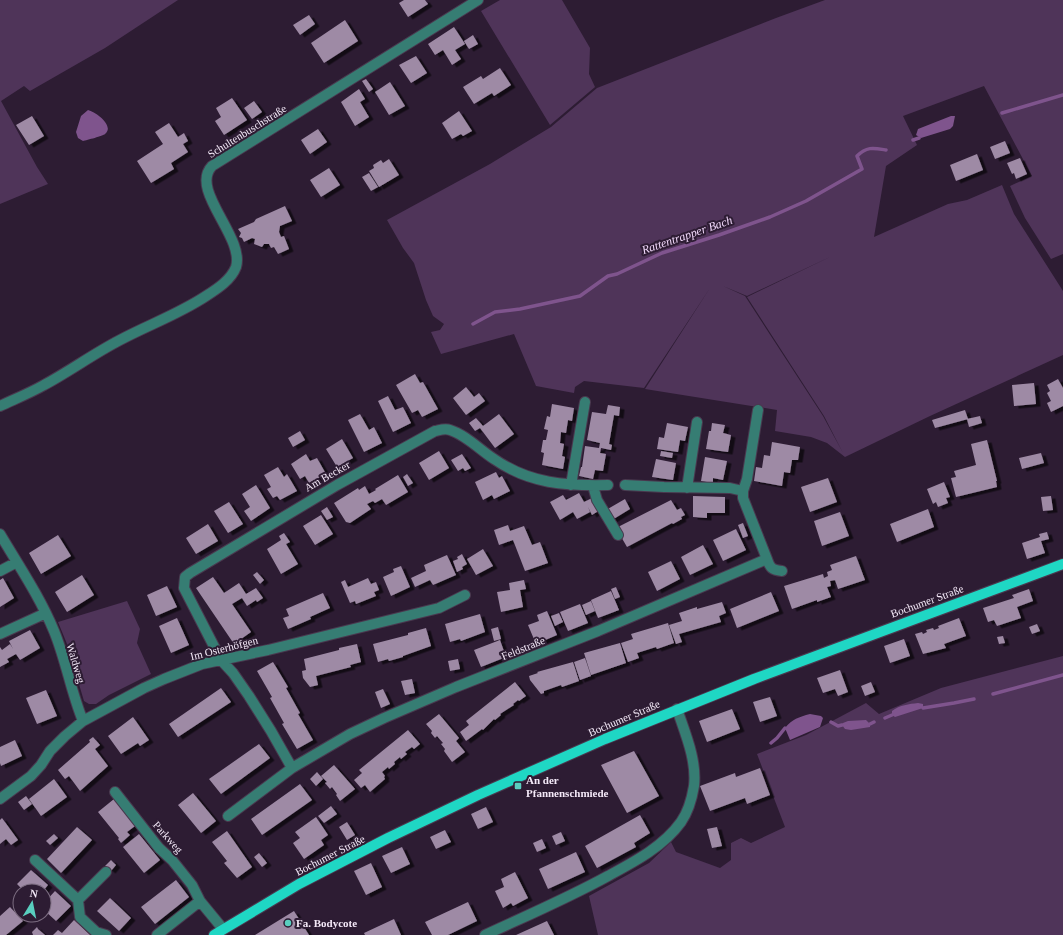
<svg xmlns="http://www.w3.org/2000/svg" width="1063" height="935" viewBox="0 0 1063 935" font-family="'Times New Roman',serif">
  <defs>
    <filter id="shadow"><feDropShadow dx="4.5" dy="2.5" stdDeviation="0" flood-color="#0009"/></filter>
  </defs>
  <rect width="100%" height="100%" fill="#2d1c33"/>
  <path fill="#4f3459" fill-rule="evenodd" d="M0 0H178L105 48 30 91 24 86 1 101 37 167 48 184 0 204Z
    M500 0H562L590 48 589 74 595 87 550 125 481 11Z
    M825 0H1063V254L1051 259 1025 218 1010 186 1032 176 984 86 903 116 917 145 886 166 874 237 948 204 967 200 1002 185 1014 214 1063 291V355L930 416 845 457 827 443 811 437 775 431 777 410 645 389 710 288 644 388 584 381 575 387 574 393 536 386 514 334 441 354 431 332 440 330 444 324 433 316 426 300 414 263 403 248 387 220 490 164 551 127 597 88 776 18ZM832 256 747 297 824 416 843 453 823 416 745 296 723 286 747 296Z
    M127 601 140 629 137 643 151 674 109 695 96 704H89L84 701 67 644 58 622Z
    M1063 656V935H598L589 896 649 863 671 842 676 852 720 868 731 860V843L741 838 751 843 785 827 757 754 806 735 866 703 879 714 941 688Z"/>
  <path fill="#7f548d" d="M88 110C96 112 115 126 105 134 103 136 87 140 83 141L78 138 76 132 81 116Z
    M951 116H955L953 126 950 129 921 138 916 135 918 129Z
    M918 703 923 704V708L895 717 892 715V711C900 705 909 704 918 703Z
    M810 714 821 716 823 718 820 727 790 740 785 728C792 719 799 717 810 714Z
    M866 720 870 724V727L851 730 845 729 842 725 843 723 848 721Z"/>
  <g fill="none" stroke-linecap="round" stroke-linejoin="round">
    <path stroke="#7f548d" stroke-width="3.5" d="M1002 113 1063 95
      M913 140 919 138
      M473 324 495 312 520 309 580 296 608 276 617 274 662 253 719 235 770 217 806 201 862 169 857 156C867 146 874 148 886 150
      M993 694 1063 675
      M923 708 954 703 974 699
      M885 718 892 715
      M831 722 838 726 842 725
      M870 724 874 722
      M771 743 777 738 785 728"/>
  </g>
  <path fill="#9e8aa5" filter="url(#shadow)" d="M404 0H425L428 4 408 17 399 3Z
    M309 15 315 24 300 35 293 25Z
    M345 20 358 41 324 63 311 43Z
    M454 27 465 44 455 50 461 59 452 65 443 50 435 55 428 44Z
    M473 35 478 44 469 49 464 41Z
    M416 56 427 73 411 83 399 65Z
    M500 68 511 85 494 96 492 93 474 104 463 87 481 76 483 79Z
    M366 79 373 89 369 92 362 81Z
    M390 82 405 106 389 115 375 92Z
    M359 89 365 99 360 102 369 117 355 126 341 102Z
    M232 98 247 120 224 135 215 121 221 117 216 108Z
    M254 101 262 112 252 119 244 108Z
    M459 111 472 131 463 136 461 134 452 139 442 123Z
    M32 116 44 136 29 145 16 125Z
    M169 123 178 137 184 133 188 141 183 144 188 152 171 163 174 169 151 183 137 161 163 144 155 132Z
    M318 129 327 142 310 154 301 140Z
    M1005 141 1010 153 995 159 990 147Z
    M977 154 983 170 956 181 950 165Z
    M1020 158 1027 174 1016 179 1014 173 1012 174 1007 163Z
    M389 159 399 175 379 187 369 171 374 168 373 165 381 160 383 163Z
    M329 168 340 185 321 197 310 180Z
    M369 173 378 187 371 191 362 177Z
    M285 206 292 221 280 226 279 232 281 237 284 236 289 249 278 254 274 247 271 248 269 244H264L262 247 254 244 255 239 252 238 244 242 242 238 239 237 241 233 238 229 254 222 256 219Z
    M415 374 420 383 423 382 438 409 422 417 418 410 412 413 396 385Z
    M1058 379 1063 388V406L1051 412 1047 403 1051 401 1047 393 1050 391 1047 385Z
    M1034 383 1036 404 1014 406 1012 385Z
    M466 387 474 397 479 393 485 401 466 415 453 398Z
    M388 396 395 410 403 407 411 423 393 432 378 401Z
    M552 404 574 408 572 421 568 420 566 433 561 432 560 443 564 444 562 456 565 457 563 469 542 465 544 453 541 452 543 440H546L548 430 544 429 547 416 550 417Z
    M608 405 620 407 619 416 614 415 609 444 612 445 611 450 601 448 600 453 606 454 603 471 595 470 593 479 579 476 581 467H582L585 446 599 448 600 443 587 440 592 412 606 414Z
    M965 410 968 419 935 428 932 420Z
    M360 414 369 430 374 427 382 443 364 452 348 420Z
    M499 414 514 434 495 448 480 428 475 431 469 423 476 418 483 426Z
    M980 416 982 423 969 427 967 419Z
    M667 423 688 427 685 441 680 440 678 452 657 449 659 437 664 438Z
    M712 423 725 425 723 433 731 435 728 452 706 449 709 431H711Z
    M300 431 305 440 293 447 288 438Z
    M342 439 353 458 337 467 326 449Z
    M987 440 997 481H996L997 487 956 497 951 478 956 477 954 471 976 465 971 444Z
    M772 442 800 447 798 460H792L790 473 784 472 782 486 754 481 756 467 762 468 764 455 770 456Z
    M439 451 449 468 429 480 419 463Z
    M661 451 673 453 672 458 660 456Z
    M1041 453 1044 463 1022 469 1019 458Z
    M306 454 310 461 317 458 326 474 309 483 305 476 300 479 291 464Z
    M462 454 471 468 465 471 463 468 458 471 451 460Z
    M705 457 727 461 723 480 713 478V483L701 481Z
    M656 459 676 463 673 480 652 477Z
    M278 467 284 477 287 474 297 491 280 500 277 496 273 498 267 489 271 487 264 475Z
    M496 472 499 478 502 476 510 491 494 499 492 495 483 500 475 482Z
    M407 474 413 483 408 486 403 477Z
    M398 475 408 492 386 505 382 499 375 503 373 501 367 504 371 509 350 523 346 522 334 503 358 488 359 490 365 486 369 494 376 490 375 489Z
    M828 478 837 502 810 512 801 487Z
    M944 482 950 497 946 498 948 503 938 507 936 502 933 504 927 489Z
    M256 485 270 508 251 521 244 511 250 507 242 494Z
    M579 493 584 502 592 498 600 510 592 515 588 507 590 512 577 519 573 512 560 520 550 502 563 495 566 500Z
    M693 496 725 497V513H707V518L693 517Z
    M1051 496 1053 510 1043 511 1041 497Z
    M625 499 630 509 612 520 606 510Z
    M671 500 677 510 681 508 685 515 681 517 682 519 673 524 672 523 627 547 616 528Z
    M229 502 243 524 228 533 214 511Z
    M327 507 333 517 327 520 321 511Z
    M928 509 934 527 897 542 890 524Z
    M840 512 849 536 822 546 814 521Z
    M321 515 333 534 315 545 303 526Z
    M743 523 748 536 743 538 738 525Z
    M208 524 218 541 196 554 186 538Z
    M508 525 510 531 524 526 532 545 540 542 548 563 525 571 513 540 499 545 494 530Z
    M736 529 746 550 723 561 713 540Z
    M1047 532 1049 539 1041 541 1045 553 1027 559 1022 543 1040 537 1039 534Z
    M284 533 290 542 286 544 298 564 281 574 267 549 281 540 279 536Z
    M58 535 71 556 41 574 29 553Z
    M703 545 713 564 690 575 681 557Z
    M483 549 493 566 476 575 467 559Z
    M462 554 467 564 462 567 463 569 457 572 453 561 458 559 457 557Z
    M447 555 456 575 433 585 430 580 415 587 411 578 426 571 424 565Z
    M856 556 865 580 838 589 833 574 835 580 830 581 831 586 827 587 831 597 817 602V600L792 609 784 586 823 574 824 578 828 576 827 572 832 570 830 565Z
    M671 561 680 579 657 591 648 572Z
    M401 566 410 587 391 596 383 577 394 572 393 569Z
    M257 572 264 580 260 584 253 575Z
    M82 575 94 595 67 612 55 592Z
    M213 577 224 593 239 583 246 594 256 588 263 598 257 602 256 600 247 606 242 598 232 604 251 632 234 644 196 588Z
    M3 578 14 598 0 607V580Z
    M368 578 371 584 376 582 379 590 374 592 376 596 356 604 355 601 350 603 341 582 345 580 348 587Z
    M524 580 526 589 520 590 523 607 501 612 497 592 510 590 509 583Z
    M167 586 177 607 156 616 147 595Z
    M616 587 620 597 615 599 611 589Z
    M1029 589 1033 601 1017 607 1021 618 997 626 994 620 988 622 983 608 1014 598 1012 595Z
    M611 591 619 610 598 618 591 600Z
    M771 592 779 611 737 628 730 609Z
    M323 593 330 608 310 617 311 619 288 629 283 618 289 616 286 609Z
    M591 601 595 611 586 615 582 605Z
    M722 602 726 613 719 616 721 622 679 634 682 642 676 644 669 625 682 621 679 613 697 607V609Z
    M580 604 588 623 568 631 560 612Z
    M547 611 557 635 536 644 528 625 539 621 537 615Z
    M559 613 563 622 555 626 551 616Z
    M480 614 485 632 461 641 460 639 450 642 445 624Z
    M177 618 189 645 171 653 159 626Z
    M959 618 966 636 944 644 946 648 923 654 915 634 922 632 923 634 927 632 926 630 933 628 934 630 939 628 938 626Z
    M668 623 674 643 657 649 656 647 637 653 639 658 628 662 621 643 633 639 631 634Z
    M1037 624 1040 631 1032 634 1029 627Z
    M498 627 501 639 494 641 491 629Z
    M426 628 431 646 403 656V657L389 661 388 659 378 662 373 644 408 635V633Z
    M30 630 40 648 20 660 16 654 7 659 9 662 0 667V647L2 650 10 644 13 649 9 641Z
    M1003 636 1005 643 999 644 997 637Z
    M904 639 910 656 890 663 884 646Z
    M500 640 506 657 481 667 474 650Z
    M620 643 626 663 591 675 584 653Z
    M357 644 361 662 350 665 351 667 316 676 318 685 310 687 303 678 302 671 306 670 304 659 339 650V648Z
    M585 658 591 676 580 680 574 662Z
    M458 659 460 669 450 671 448 661Z
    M273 662 288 687 286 688 300 713 298 714 313 740 297 749 282 724 284 723 270 698 272 697 257 671Z
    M573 662 579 681 562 687 561 685 544 691V693L541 694 530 680 529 676 538 673 537 672Z
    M840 670 848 692 838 696 835 689 823 693 817 678Z
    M412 679 415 693 405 695 401 681Z
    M515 682 526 696 519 701 518 700 513 704 514 705 500 714 501 715 495 720 494 719 483 730 482 729 466 741 460 732 469 725 466 721Z
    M871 682 875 692 865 696 861 686Z
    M221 688 231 702 178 737 169 724Z
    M383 689 390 704 381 708 375 692Z
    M46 690 57 716 37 724 26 698Z
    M770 697 777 716 760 722 753 702Z
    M732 709 740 729 707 742 699 721Z
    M439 714 459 738 456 741 465 752 452 762 444 751 445 749 441 744 443 743 437 736 435 738 431 733 432 731 426 724Z
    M133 717 149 740 140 746 138 743 121 754 108 736Z
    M408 730 420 744 414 749 412 747 405 752 407 754 401 759 400 757 394 762 395 764 389 769 388 767 382 772 385 776 384 777 385 779 370 792 365 785 361 788 354 780 362 773 359 770Z
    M93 737 100 745 95 749 108 766 80 791 69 776 65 779 58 770 90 742 89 740Z
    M15 740 22 756 1 766 0 763V747Z
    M259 744 270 758 221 794 209 779Z
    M634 751 659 796 627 813 601 765Z
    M334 765 355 789 340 801 336 795 337 794 332 787 330 789 325 783 327 782 321 776Z
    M760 768 770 795 747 804 745 798 710 811 700 786 735 773 736 777Z
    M317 772 323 779 316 786 310 779Z
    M54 779 67 797 41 816 29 799Z
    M300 784 312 800 262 835 251 819Z
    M193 793 216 821 201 833 178 805Z
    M26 796 32 804 24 810 18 802Z
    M114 799 135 826 127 832 130 835 121 843 118 839 119 838 98 812Z
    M331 806 337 814 324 823 318 816Z
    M486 807 493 822 478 829 471 814Z
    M640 815 650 833 634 843 636 847 597 868 585 846Z
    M316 817 328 835 321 840 324 845 304 859 293 843 300 838 295 832Z
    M2 818 18 840 11 845 6 839 0 844V820Z
    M347 822 355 835 347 840 339 827Z
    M77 827 92 840 61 873 47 859Z
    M717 827 722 846 712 848 707 829Z
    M445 830 451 842 436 849 430 837Z
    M227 831 252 867 237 878 224 863 227 861 212 842Z
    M561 832 565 841 556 845 552 836Z
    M54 834 58 838 50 845 46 841Z
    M139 834 160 860 144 873 123 847Z
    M542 839 546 848 537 852 533 843Z
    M402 847 410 864 391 873 382 856Z
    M576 852 585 872 548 889 539 869Z
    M259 853 267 863 262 867 254 857Z
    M111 860 116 865 111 871 105 866Z
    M371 863 382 887 366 895 354 871Z
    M31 870 48 885 43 891H24L17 884Z
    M515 872 528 898 513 906 511 903 503 908 495 891 504 887 501 879Z
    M176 880 189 897 155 924 141 907Z
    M55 891 71 906 56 921 44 910V903Z
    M110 898 131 918 119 931 97 911Z
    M468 902 477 921 448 935H432L425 922Z
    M10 907 23 921 6 935H0V916Z
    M294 911 309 935H255Z
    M394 919 401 935H365L364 933Z
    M74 920 90 935H53L58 930 62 933Z
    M547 921 554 935H516Z
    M37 927 38 929 45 935H33L32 932Z"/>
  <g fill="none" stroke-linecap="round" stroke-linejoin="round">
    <g stroke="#49394f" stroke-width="12">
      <path id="minor" d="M0 406C15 399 30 393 44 385 70 371 93 354 120 340 148 325 179 314 206 296 217 289 231 280 236 267 245 237 189 190 212 166L478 0
        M571 485 585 402
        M608 485C566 486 530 484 494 459 480 450 466 435 450 430 445 428 440 430 435 431L337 485 190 573 185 577 184 588 221 660 233 673 249 696 271 731 292 768 350 734 384 718 456 687 598 631 767 559 743 498V491L730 488 664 487 625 485
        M593 486 597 500 618 535
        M687 488 697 422
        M743 491 747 479 758 410
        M0 534C19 566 40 597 54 631 66 660 71 692 83 721
        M767 559C770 568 772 570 782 571
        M0 571 17 562
        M0 634 46 613
        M115 792 159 848 172 860 192 885 200 901 223 929
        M0 799 31 776 41 765 50 751 65 736 83 721 144 688 164 679 202 664 268 650 439 608 465 595
        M228 816 292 768
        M35 860 78 900 80 917 96 932 106 935
        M78 900 106 872
        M157 935 200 901
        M485 935C526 916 568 898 608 876 634 862 663 847 681 822 688 812 692 798 694 786 697 760 685 733 677 709"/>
    </g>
    <g stroke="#49394f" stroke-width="12">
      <path id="major" d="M214 935 299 884 388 838 478 795 605 739 754 679 1063 564"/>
    </g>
    <use href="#minor" stroke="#367d73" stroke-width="10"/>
    <use href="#major" stroke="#1fd7c4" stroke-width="10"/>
  </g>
  <g fill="#59cebf" stroke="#2d1c33" stroke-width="1.5">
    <rect x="514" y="782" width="8" height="8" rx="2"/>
    <circle cx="288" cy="923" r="4"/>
  </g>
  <g text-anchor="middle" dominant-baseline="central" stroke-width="4" stroke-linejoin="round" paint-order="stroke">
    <g font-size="11" fill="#f4e9f8" stroke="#2d1c33">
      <text transform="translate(247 131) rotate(-32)">Schultenbuschstraße</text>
      <text transform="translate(327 476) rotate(-30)">Am Becker</text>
      <text transform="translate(927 601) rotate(-20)">Bochumer Straße</text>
      <text transform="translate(224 648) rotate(-14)">Im Osterhöfgen</text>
      <text transform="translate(523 648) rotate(-22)">Feldstraße</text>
      <text transform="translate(76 663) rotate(73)">Waldweg</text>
      <text transform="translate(624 718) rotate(-23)">Bochumer Straße</text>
      <text transform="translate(168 837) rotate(48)">Parkweg</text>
      <text transform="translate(330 855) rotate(-27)">Bochumer Straße</text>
    </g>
    <g font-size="11" font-weight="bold" fill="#f4e9f8" stroke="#2d1c33" text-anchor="start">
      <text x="526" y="780">An der<tspan x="526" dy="13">Pfannenschmiede</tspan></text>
      <text x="296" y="923">Fa. Bodycote</text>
    </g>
    <g font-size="12" font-style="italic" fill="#f2d9fb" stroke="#2d1c33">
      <text transform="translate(687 235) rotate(-19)">Rattentrapper Bach</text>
    </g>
  </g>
  <g transform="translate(32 903) rotate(10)"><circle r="19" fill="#2d1c33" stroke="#7d6e82"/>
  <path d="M0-3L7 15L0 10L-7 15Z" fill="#59cebf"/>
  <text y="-6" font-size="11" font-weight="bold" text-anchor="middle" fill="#f4e9f8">N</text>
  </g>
</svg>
